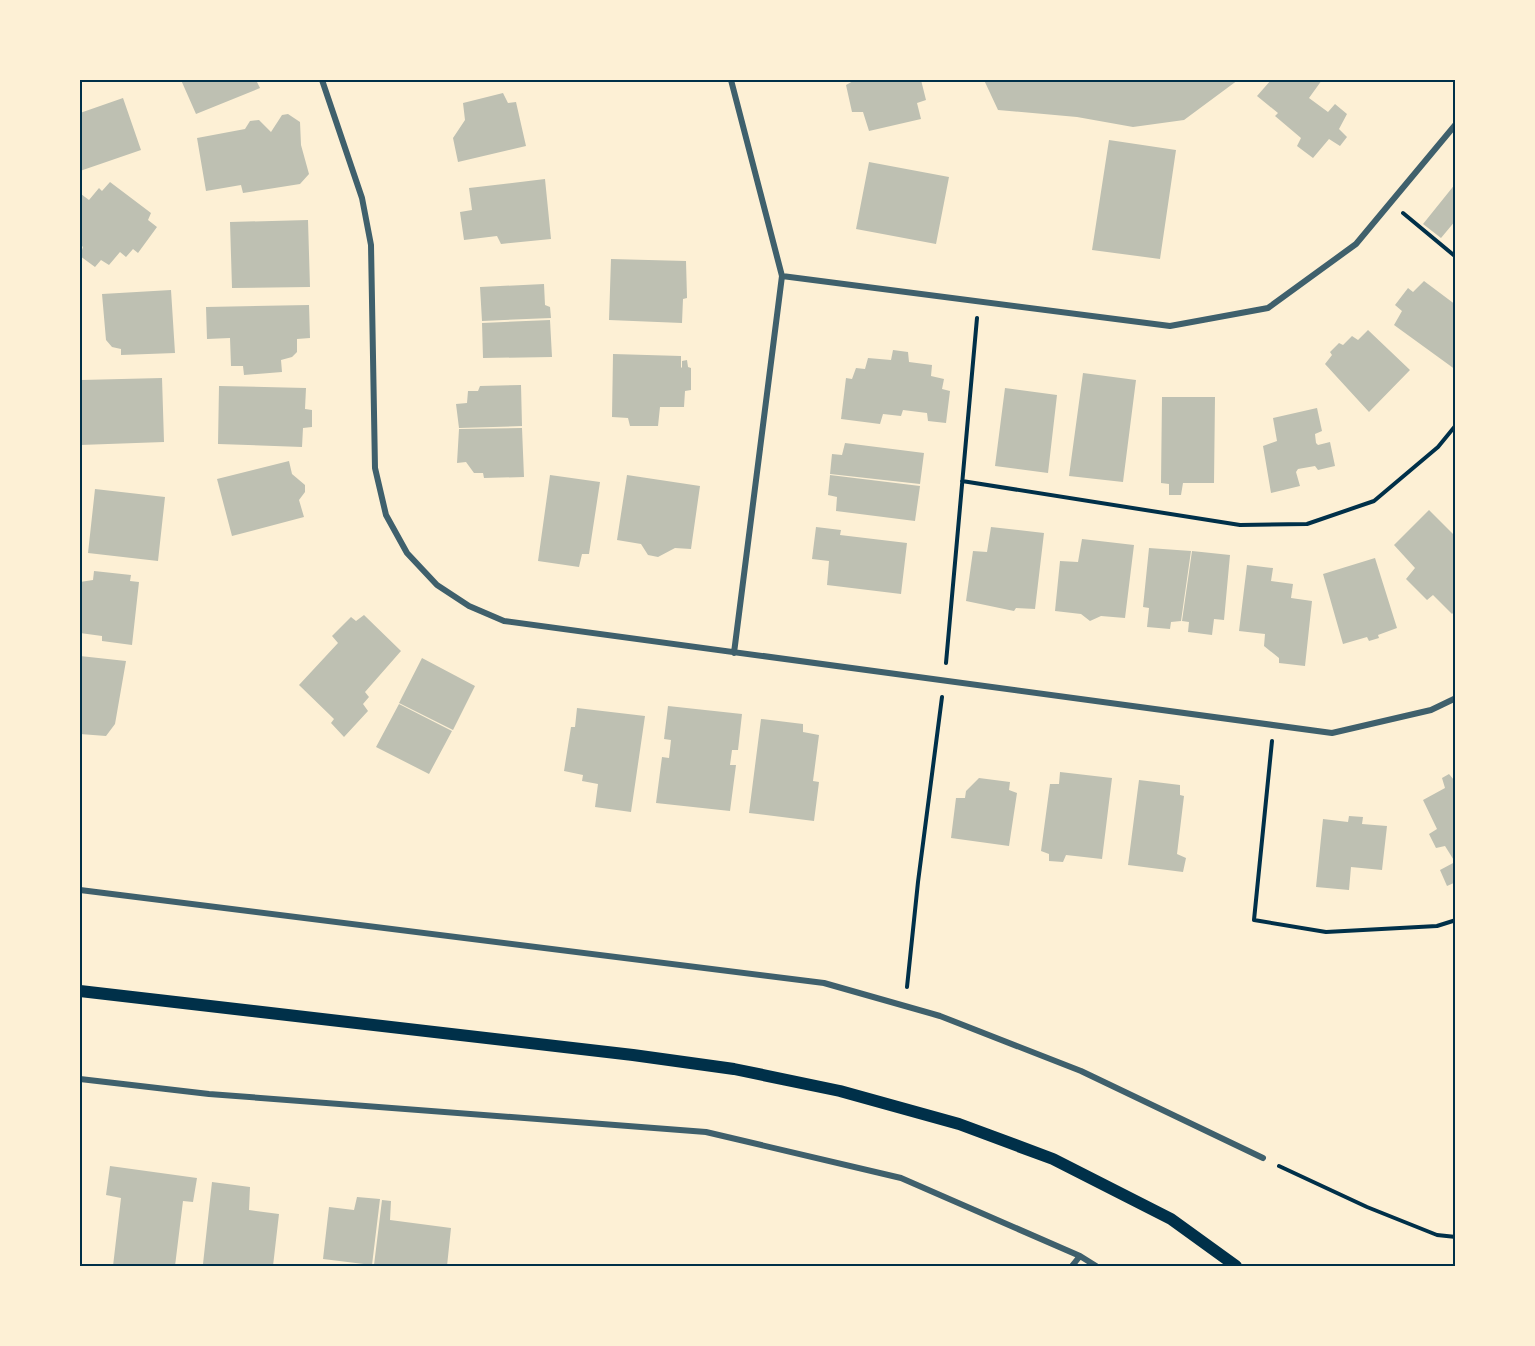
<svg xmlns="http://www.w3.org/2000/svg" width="1535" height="1346" viewBox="0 0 1535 1346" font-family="'Varela Round',sans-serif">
  <rect width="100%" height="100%" fill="#fdf0d5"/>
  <path fill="#bec0b2" d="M181 80H256L260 88 196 114Z
    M855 80H921L926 100 917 103 921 119 869 131 863 112H852L846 85Z
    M984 80H1238L1184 120 1133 127 1077 117 998 110Z
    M1271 80H1322L1309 98 1328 112 1335 104 1347 114 1339 129 1347 137 1340 146 1329 139 1313 158 1297 146 1301 138 1275 116 1278 113 1257 96Z
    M503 93 508 103 516 102 526 146 458 162 453 138 465 120 463 103Z
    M123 98 141 150 80 171V113Z
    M288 114 300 122 301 145 309 174 300 184 243 193 241 185 206 191 197 138 245 129 250 121 259 120 271 132 282 115Z
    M1109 140 1176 150 1160 259 1092 250Z
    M869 162 949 177 936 244 856 229Z
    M545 179 551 239 501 244 497 236 464 240 460 212 472 210 469 188Z
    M110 182 151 213 148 220 157 227 138 253 133 249 126 257 120 252 109 265 101 260 95 267 80 256 83 247 80 244V196L81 194 89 200 99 188 102 191Z
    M1456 183V220L1441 238 1423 224Z
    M308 220 310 287 232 288 230 222Z
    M611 259 686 261 687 298 683 299 682 323 609 320Z
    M1424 281 1456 305V370L1394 325 1402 311 1395 305 1408 288 1413 292Z
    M544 284 545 305 550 307 551 318 482 321 480 287Z
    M171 290 175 353 121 355V349L112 347 106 340 102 294Z
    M309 305 310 338 297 339V352L292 357 281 360 282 372 244 375 243 366H231L230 338 207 339 206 307Z
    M550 320 552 357 483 358 482 323Z
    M1368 330 1410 370 1369 412 1325 364 1332 355 1330 352 1339 343 1343 345 1352 336 1358 340Z
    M893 350 908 352 909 362 932 365 931 376 944 379 942 389 950 391 946 423 928 421 927 413 903 410 901 416 883 414 880 424 841 419 846 378 852 379 856 368 865 369 868 358 891 360Z
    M613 354 681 356V367L682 368V361L687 360 688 367 691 368V390L685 391 684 407H660L658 426H630L628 418 612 417Z
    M1083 373 1136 380 1123 482 1069 476Z
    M162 378 164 442 80 445 81 380Z
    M521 385 522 426 459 428 456 404 467 403 468 391H478L480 386Z
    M219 386 306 388 305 409 312 410V427L303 428 302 447 218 444Z
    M1005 388 1057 395 1048 473 995 466Z
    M1162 397H1215L1214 483H1183L1181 495H1169V484L1161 483Z
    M1317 408 1322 431 1315 434 1316 443 1318 445 1330 442 1335 466 1318 470 1315 466 1298 469 1296 472 1300 486 1271 493 1263 446 1277 441 1273 418Z
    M522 428 524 477 484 478 483 473H474L466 462 457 463 459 429Z
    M845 443 924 453 920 484 830 474 832 454 842 455Z
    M289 461 292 474 305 485V492L299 500 304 517 232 536 217 479Z
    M550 475 600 482 589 554H582L579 567 538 561Z
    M627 475 700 486 691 549 675 548 658 557 648 555 641 544 617 540Z
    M830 475 920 486 915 521 836 511 837 497 828 495Z
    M95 489 165 497 158 561 88 553Z
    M1429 510 1454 535 1456 533V610L1452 614 1433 595 1427 600 1406 579 1415 568 1394 545Z
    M816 527 841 530 840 535 907 543 901 594 827 585 829 561 812 559Z
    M991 527 1044 533 1035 609 1016 608 1014 611 966 601 973 551 987 552Z
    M1082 539 1134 545 1125 618 1101 616 1090 621 1081 614 1055 611 1060 561 1078 562Z
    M1149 548 1191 551 1181 621 1171 622 1170 629 1147 627 1149 608 1143 607Z
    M1192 551 1230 555 1224 620 1214 619 1212 635 1188 632 1189 622 1182 621Z
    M1375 558 1397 628 1378 635 1379 638 1369 641 1367 637 1343 644 1323 574Z
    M1247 565 1273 568 1271 581 1293 584 1291 598 1312 601 1305 666 1279 663V658L1264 646 1265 634 1239 631Z
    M94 571 131 575 130 581 139 582 132 645 102 641V636L80 633V582L93 580Z
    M364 615 401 651 365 692 369 697 363 704 368 711 344 737 331 723 334 719 299 685 338 643 332 636 351 617 356 621Z
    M80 656 126 661 115 724 106 736 80 734Z
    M422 658 475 686 453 730 399 703Z
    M399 704 452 731 429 774 376 747Z
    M668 706 742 714 738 750H732L730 765H736L730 811 656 803 662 757 669 758 671 740 664 739Z
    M577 708 645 716 631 812 595 807 598 784 582 781 583 775 564 771 571 727H575Z
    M761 719 803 724V732L819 735 813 781 819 782 814 821 749 813Z
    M1060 772 1112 778 1102 859 1066 855 1063 862 1049 861V854L1041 851 1050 784H1059Z
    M1449 774 1454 780H1456V882L1447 886 1440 870 1455 862 1445 846 1436 848 1429 834 1437 829 1423 800 1445 788 1442 778Z
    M979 778 1010 782 1009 790 1017 793 1009 846 951 838 956 798H965L966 791Z
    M1139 780 1180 785V795L1184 796 1177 854 1186 858 1183 872 1128 865Z
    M1349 816 1363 817 1362 824 1387 826 1382 870 1351 867 1349 890 1316 887 1323 819 1348 822Z
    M110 1166 197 1178 193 1202 183 1201 175 1266H113L121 1198 106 1195Z
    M212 1182 250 1187 249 1210 279 1214 273 1266H216L203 1264Z
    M357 1197 380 1199 372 1265 323 1259 329 1207 354 1210Z
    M382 1200 391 1201 390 1220 451 1228 447 1266 374 1265Z"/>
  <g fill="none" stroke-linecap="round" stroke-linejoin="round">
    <path stroke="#003049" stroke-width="4" d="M1403 213 1456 257
      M962 481 1240 525 1307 524 1374 501 1438 447 1456 425
      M946 663 977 318
      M1272 741 1254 920 1326 932 1437 926 1456 920
      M907 987 918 882 942 697
      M1279 1166 1367 1207 1437 1235 1456 1237"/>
    <path stroke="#3f606c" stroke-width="6" d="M322 80 362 198 371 245 375 468 386 515 407 553 437 585 469 606 504 621 1332 733 1431 710 1456 698
      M731 80 782 276 734 653
      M782 276 1170 326 1268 308 1356 244 1456 124
      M80 890 824 983 940 1016 1081 1071 1263 1158
      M80 1079 209 1094 706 1132 901 1178 1080 1256 1096 1266
      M1072 1266 1080 1256"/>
    <path stroke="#003049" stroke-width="12" d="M80 991 633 1055 734 1069 840 1091 959 1124 1053 1159 1171 1219 1236 1266"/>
  </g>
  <rect width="1535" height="1346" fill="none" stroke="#fdf0d5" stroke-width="162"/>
  <rect x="81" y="81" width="1373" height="1184" fill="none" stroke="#003049" stroke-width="2"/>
</svg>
